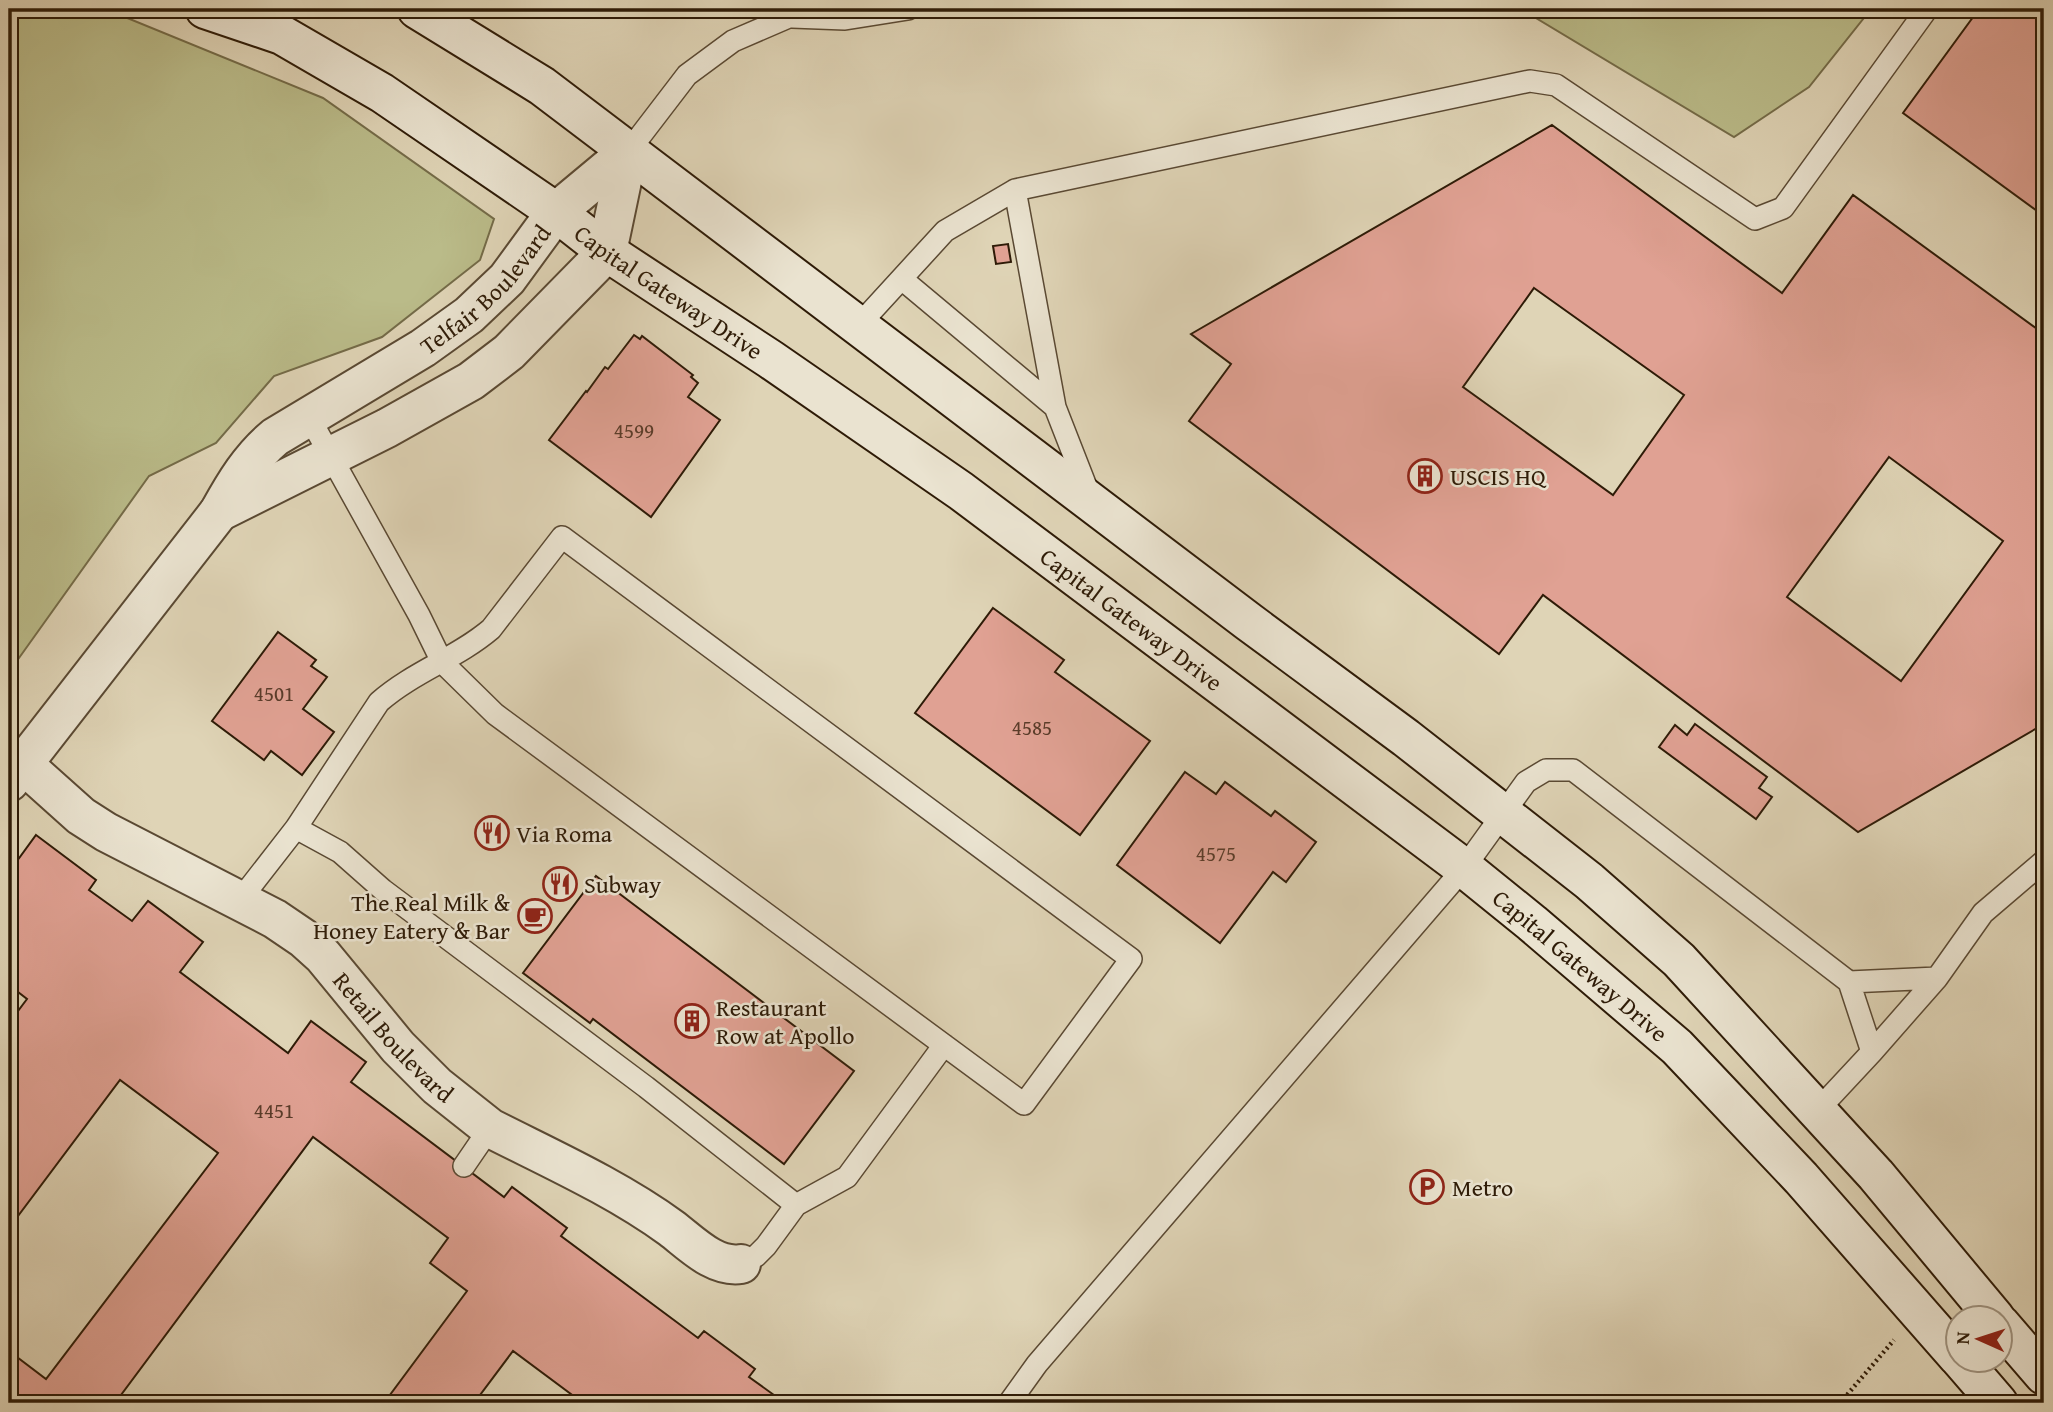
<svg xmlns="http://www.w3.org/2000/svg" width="2053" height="1412" viewBox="0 0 2053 1412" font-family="'Gentium Book Plus',serif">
  <rect width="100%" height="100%" fill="#dfd4b6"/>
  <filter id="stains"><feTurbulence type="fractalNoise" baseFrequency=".00286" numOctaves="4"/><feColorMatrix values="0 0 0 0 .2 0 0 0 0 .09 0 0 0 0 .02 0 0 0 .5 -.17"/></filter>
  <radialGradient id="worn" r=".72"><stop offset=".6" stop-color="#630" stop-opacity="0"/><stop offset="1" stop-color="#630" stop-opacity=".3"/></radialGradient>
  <path fill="#babb89" stroke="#746b48" stroke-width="2" d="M9 9H58L120 15 323 98 494 219 480 260 382 337 274 376 216 443 149 476 9 672Z
    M1521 9H1871L1809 87 1734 137Z"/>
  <path fill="#e0a193" stroke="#2e1b07" stroke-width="2" fill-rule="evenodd" d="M1979 9H2044V216L1903 113Z
    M1552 125 1782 293 1853 195 2044 334V724L1858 832 1543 595 1499 654 1189 421 1231 364 1191 334ZM1534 288 1684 395 1613 495 1463 387ZM1889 457 2003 541 1901 681 1787 597Z
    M1008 244 1011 262 996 264 993 246Z
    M634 335 640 339 642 336 693 375 691 377 698 383 688 397 720 420 651 517 549 440 586 391 587 392 605 367 608 369Z
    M993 608 1064 660 1055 672 1150 741 1080 835 915 713Z
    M278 632 316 660 311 666 327 677 303 709 334 732 302 775 271 751 264 760 212 721Z
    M1695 724 1767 777 1759 788 1772 797 1756 819 1659 747 1675 725 1687 735Z
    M1185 772 1216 794 1225 782 1271 816 1275 811 1316 842 1286 882 1273 872 1220 943 1117 865Z
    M36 835 96 880 89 890 132 921 148 901 203 942 180 972 288 1053 311 1021 366 1062 351 1082 504 1197 512 1187 567 1228 561 1236 698 1338 704 1331 755 1369 749 1377 785 1403H583L513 1351 474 1403H384L467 1291 430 1263 448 1238 313 1137 115 1403H9V1351L46 1379 218 1153 120 1080 9 1228V1023L27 999 9 985V872Z
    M596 876 854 1071 784 1164 593 1019 590 1023 523 973Z"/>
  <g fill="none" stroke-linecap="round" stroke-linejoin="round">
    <g stroke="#5a4933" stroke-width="24">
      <path id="lane" d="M792 17 845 19 908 9
        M628 152 687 75 733 41 807 9
        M903 280 1055 407
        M858 326 945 231 1015 190
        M1089 494 1055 407 1015 190 1530 81 1556 85 1755 219 1783 208 1927 9
        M296 828 340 852 383 890 646 1087 796 1205
        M240 900 296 828 379 702C413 672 457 658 491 629L562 537 1131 959 1024 1104 495 714 442 662 419 615 309 417
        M1849 982 1937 978 1983 913 2044 861
        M1872 1052 1937 978
        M464 1166 490 1128
        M741 1264 756 1256 766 1246 796 1205 847 1177 944 1045
        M1009 1403 1037 1364 1464 868 1526 782 1546 770H1573L1849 982 1872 1052 1817 1111"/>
    </g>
    <g stroke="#5a4933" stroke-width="42">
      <g id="street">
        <path d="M219 512 387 428 471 381 509 352 607 252 628 152"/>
        <path id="s1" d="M23 764 81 816 106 832 275 919 303 938 323 956 398 1047 437 1086 490 1128C551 1159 616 1188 671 1228 691 1243 714 1268 741 1264"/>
        <path id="s2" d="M9 782 219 512C235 483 250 458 275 437L423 348 469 315 507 279 556 212 628 152"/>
      </g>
    </g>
    <g stroke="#2e1b07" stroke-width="42">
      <g id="secondary">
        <path id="s3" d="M205 9 282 35 382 93 556 212 607 252 770 359 961 491 1464 868 1532 923 1677 1047 1801 1178 1958 1357"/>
        <path d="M417 9 542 86 1249 622 1406 738 1589 881 1679 960 1876 1175 1995 1318"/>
        <path d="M2000 1324 2044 1375"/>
        <path d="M1961 1360 1998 1403"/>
      </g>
    </g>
    <path stroke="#2e1b07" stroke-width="4.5" stroke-dasharray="2 3.5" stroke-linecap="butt" d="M1840 1403 1894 1340"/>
    <use href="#lane" stroke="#eae3d0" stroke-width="21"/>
    <use href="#street" stroke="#eae3d0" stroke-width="38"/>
    <use href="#secondary" stroke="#eae3d0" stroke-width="38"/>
  </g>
  <defs>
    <g id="building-ring" transform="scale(1.75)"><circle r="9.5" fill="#eae3d0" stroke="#8f2418" stroke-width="1.5"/><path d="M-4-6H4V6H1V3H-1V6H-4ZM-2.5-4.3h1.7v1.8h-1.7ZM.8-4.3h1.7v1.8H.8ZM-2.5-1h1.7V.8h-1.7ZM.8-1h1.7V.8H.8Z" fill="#8f2418"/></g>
    <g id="restaurant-ring" transform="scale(1.75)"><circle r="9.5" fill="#eae3d0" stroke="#8f2418" stroke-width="1.5"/><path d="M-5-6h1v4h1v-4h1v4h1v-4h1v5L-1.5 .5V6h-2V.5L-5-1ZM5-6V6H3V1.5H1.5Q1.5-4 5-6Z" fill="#8f2418"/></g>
    <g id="cafe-ring" transform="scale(1.75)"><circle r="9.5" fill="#eae3d0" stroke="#8f2418" stroke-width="1.5"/><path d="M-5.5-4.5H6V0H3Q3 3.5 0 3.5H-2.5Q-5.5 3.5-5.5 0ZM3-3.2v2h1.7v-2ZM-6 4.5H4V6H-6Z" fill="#8f2418"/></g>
    <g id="parking-ring" transform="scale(1.75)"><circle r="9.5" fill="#eae3d0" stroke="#8f2418" stroke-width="1.5"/><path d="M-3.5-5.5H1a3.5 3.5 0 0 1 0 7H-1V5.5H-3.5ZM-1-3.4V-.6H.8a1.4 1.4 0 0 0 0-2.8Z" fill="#8f2418"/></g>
  </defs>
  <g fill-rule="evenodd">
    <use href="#building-ring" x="1425" y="476"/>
    <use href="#restaurant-ring" x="492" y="833"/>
    <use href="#restaurant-ring" x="560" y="884"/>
    <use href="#cafe-ring" x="535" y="916"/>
    <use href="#building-ring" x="692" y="1021"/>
    <use href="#parking-ring" x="1427" y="1187"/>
  </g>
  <g text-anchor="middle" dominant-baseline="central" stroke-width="5" stroke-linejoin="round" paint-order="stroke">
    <g font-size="21" fill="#5a3c2a">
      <text x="634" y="430">4599</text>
      <text x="274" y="693">4501</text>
      <text x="1032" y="727">4585</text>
      <text x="1216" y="853">4575</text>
      <text x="274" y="1110">4451</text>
    </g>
    <g font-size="24" fill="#2e1b07" stroke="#eae3d0">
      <text stroke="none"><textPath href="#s2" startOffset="695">Telfair Boulevard</textPath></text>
      <text stroke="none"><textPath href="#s3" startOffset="546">Capital Gateway Drive</textPath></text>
      <text stroke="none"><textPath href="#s3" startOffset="1113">Capital Gateway Drive</textPath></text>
      <text stroke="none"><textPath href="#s3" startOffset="1680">Capital Gateway Drive</textPath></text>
      <text stroke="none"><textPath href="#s1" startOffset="466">Retail Boulevard</textPath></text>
    </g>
    <g font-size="24" fill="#2e1b07" stroke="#eae3d0" text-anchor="start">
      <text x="1450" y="476">USCIS HQ</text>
      <text x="516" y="833">Via Roma</text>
      <text x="584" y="884">Subway</text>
      <text x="510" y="902" text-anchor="end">The Real Milk &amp;<tspan x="510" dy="28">Honey Eatery &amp; Bar</tspan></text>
      <text x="716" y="1007">Restaurant<tspan x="716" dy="28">Row at Apollo</tspan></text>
      <text x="1452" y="1187">Metro</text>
    </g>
  </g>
  <rect width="2053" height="1412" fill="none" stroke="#dfd4b6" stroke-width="35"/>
  <rect x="10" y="10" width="2032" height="1391" fill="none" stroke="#2e1b07" stroke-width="3.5"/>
  <rect x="18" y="18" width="2018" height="1377" fill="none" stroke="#2e1b07" stroke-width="2"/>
  <g transform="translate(1979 1339) rotate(273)"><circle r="33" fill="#eae3d0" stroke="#9f9380" stroke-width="2"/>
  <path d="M0-5L12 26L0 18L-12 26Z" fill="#8f2418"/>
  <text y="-10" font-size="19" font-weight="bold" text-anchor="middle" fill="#2e1b07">N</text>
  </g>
  <rect width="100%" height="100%" filter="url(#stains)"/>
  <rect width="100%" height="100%" fill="url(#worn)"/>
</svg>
